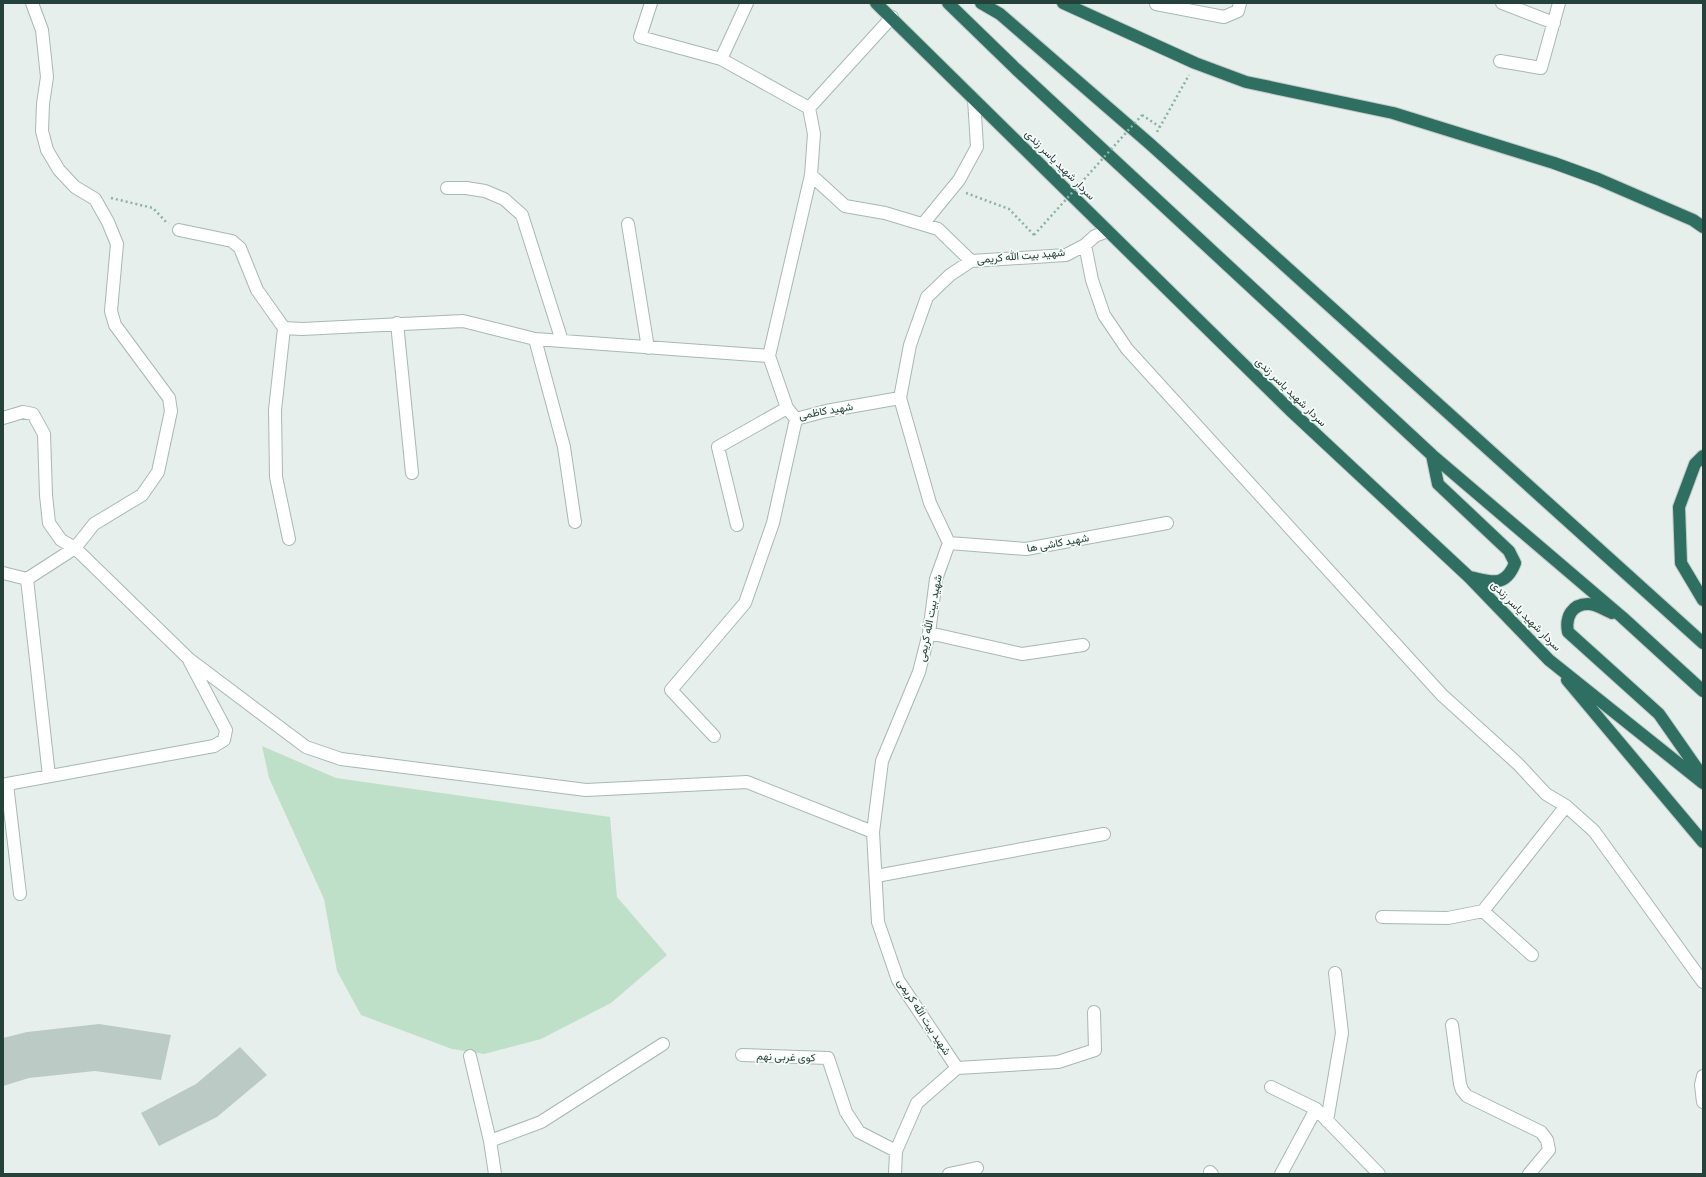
<svg xmlns="http://www.w3.org/2000/svg" width="1706" height="1177" viewBox="0 0 1706 1177" font-family="Signika,Vazirmatn,sans-serif">
  <rect width="100%" height="100%" fill="#e6efeb"/>
  <path fill="#bfe0c8" d="M262 746 336 778 610 817 617 897 667 955 611 1003 541 1039 484 1054 452 1049 361 1015 337 971 324 899 269 778Z"/>
  <path fill="#bbcac4" d="M99 1024 171 1035 161 1080 95 1071 29 1078 3 1086V1038L27 1032Z
    M240 1047 267 1075 217 1117 159 1146 141 1113 196 1084Z"/>
  <g fill="none" stroke-linecap="round" stroke-linejoin="round">
    <g stroke="#a8b8b2" stroke-width="14">
      <path id="minor" d="M651 3 640 37 721 59 747 3
        M1502 3 1554 23
        M1156 4 1224 17 1238 11 1240 3
        M721 59 809 108
        M1500 61 1541 68 1559 3
        M811 175 845 206 885 213 938 229 971 261
        M447 188H466L485 191 504 199 522 215 562 341
        M628 224 648 348
        M923 224 959 180 977 147 974 99
        M179 230 232 241 240 248 257 290 284 328 302 329 463 321 535 339 769 356 811 175 814 134 809 108 892 17
        M1085 245 1092 280 1104 315 1127 349 1442 695 1518 764 1546 794 1566 806 1594 831 1703 982
        M397 323 412 473
        M284 328 275 410 276 477 289 539
        M535 339 564 447 575 522
        M769 356 787 408 796 419 826 411 900 398
        M3 418 23 412 33 414 44 434 46 495 49 523 61 540 75 548 94 524 142 495 158 472 171 411 169 398 115 325 111 311 117 244 108 222 95 199 75 187 59 170 47 150 42 131 43 104 47 77 42 30 32 3
        M737 525 718 447 787 408
        M949 543 1026 549 1167 523
        M3 573 27 579 75 548 189 659 306 747 341 759 586 790 747 782 873 832
        M27 579 49 776
        M929 633 1022 654 1083 645
        M714 736 671 690 745 603 773 523 796 419
        M876 876 1104 834
        M20 894 7 784 214 746 224 740 226 730 190 662
        M1483 911 1532 955
        M1382 917 1448 918 1483 911 1566 806
        M1452 1025 1460 1084 1462 1090 1467 1096 1541 1132 1547 1140 1549 1150 1529 1174
        M742 1055 828 1058 846 1112 859 1132 896 1151
        M470 1056 490 1141 495 1174
        M957 1068 1058 1062 1095 1050 1094 1012
        M1703 1076 1701 1085 1703 1102
        M1271 1087 1316 1109 1379 1174
        M1327 1121 1342 1033 1335 973
        M490 1141 541 1122 663 1044
        M1210 1172 1212 1174
        M895 1174 896 1151 917 1103 957 1068 898 980 878 922 873 832 882 761 919 672 929 633 936 579 949 543 930 503 900 398 910 345 927 297 950 275 971 261 1066 255 1085 245 1095 236 1108 231
        M949 1174 977 1168
        M1281 1174 1316 1109"/>
    </g>
    <g stroke="#c2cac8" stroke-width="14">
      <path id="highway" d="M876 3 1290 410 1469 577 1549 660 1703 783
        M948 3 1016 69 1432 455 1622 617 1703 691
        M981 3 1000 14 1150 144 1703 643
        M1063 3 1195 63 1246 82 1393 113 1554 163 1598 179 1693 220 1703 227
        M1432 455 1438 484 1509 551 1515 563C1505 589 1490 581 1469 577
        M1703 456 1695 464 1679 507 1681 563 1703 600
        M1612 613C1605 610 1596 604 1588 604 1572 604 1565 617 1568 632L1659 714 1703 777
        M1567 680 1703 842"/>
    </g>
    <path stroke="#86b3a5" stroke-width="2.5" stroke-dasharray="2 3" stroke-linecap="butt" d="M1142 115 1160 127
      M1157 132 1189 75
      M966 193 1009 209 1034 235
      M111 198 153 208 168 224"/>
    <use href="#minor" stroke="#fff" stroke-width="12"/>
    <use href="#highway" stroke="#2f6f62" stroke-width="12"/>
    <path stroke="#86b3a5" stroke-width="2.5" stroke-dasharray="2 3" stroke-linecap="butt" d="M1034 235 1142 115"/>
  </g>
  <g text-anchor="middle" dominant-baseline="central" stroke-width="3.5" stroke-linejoin="round" paint-order="stroke">
    <g font-size="11" fill="#24423a" stroke="#f7fbf9">
      <text transform="translate(1060 165) rotate(45)">سردار شهید یاسر زندی</text>
      <text transform="translate(1021 256) rotate(-5)">شهید بیت الله کریمی</text>
      <text transform="translate(1291 392) rotate(44)">سردار شهید یاسر زندی</text>
      <text transform="translate(826 411) rotate(-10)">شهید کاظمی</text>
      <text transform="translate(1058 543) rotate(-10)">شهید کاشی ها</text>
      <text transform="translate(1526 616) rotate(45)">سردار شهید یاسر زندی</text>
      <text transform="translate(930 618) rotate(-79)">شهید بیت الله کریمی</text>
      <text transform="translate(924 1017) rotate(57)">شهید بیت الله کریمی</text>
      <text transform="translate(786 1057) rotate(2)">کوی غربی نهم</text>
    </g>
  </g>
  <rect width="1706" height="1177" fill="none" stroke="#24423a" stroke-width="8"/>
</svg>
